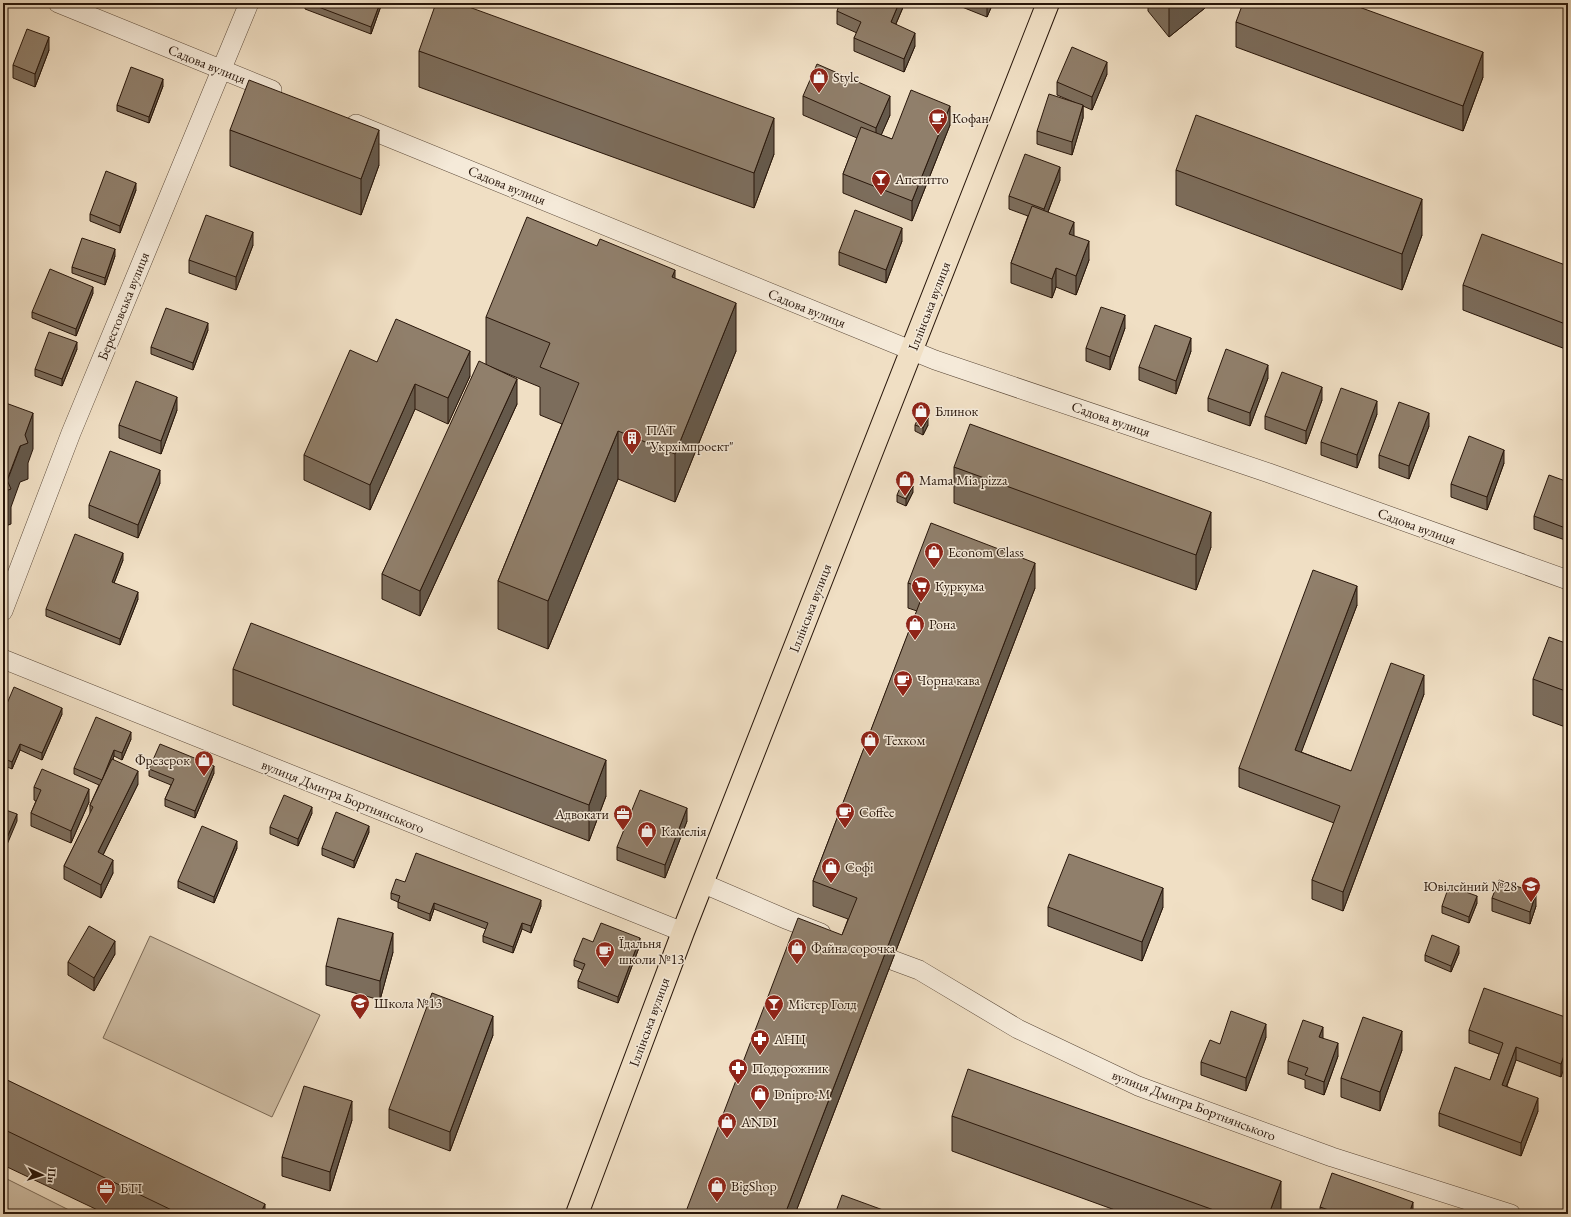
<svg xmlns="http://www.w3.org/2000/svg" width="1571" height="1217" viewBox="0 0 1571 1217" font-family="'EB Garamond',serif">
  <rect width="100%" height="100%" fill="#f0dfc4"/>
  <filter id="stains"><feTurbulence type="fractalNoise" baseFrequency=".005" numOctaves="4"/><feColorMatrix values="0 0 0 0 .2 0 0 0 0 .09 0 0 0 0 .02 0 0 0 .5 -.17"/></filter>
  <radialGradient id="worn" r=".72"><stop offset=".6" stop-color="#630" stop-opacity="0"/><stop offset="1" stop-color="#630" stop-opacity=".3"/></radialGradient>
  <path fill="#cebda4" stroke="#7b6a57" d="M150 936 320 1015 272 1117 103 1038Z
    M3 1177 77 1214H3Z"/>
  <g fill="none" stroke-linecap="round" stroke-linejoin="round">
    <g stroke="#5a4838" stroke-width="20">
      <path id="minor" d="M58 3 272 90
        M356 124 935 360 1269 473 1568 580
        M3 611 71 433 249 3
        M3 659 683 932
        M702 883 788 920 821 933
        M892 960 919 970 1018 1029 1138 1086 1332 1157 1511 1214"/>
    </g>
    <g stroke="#28160a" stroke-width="24">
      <path id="primary" d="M577 1214 683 932 1048 3"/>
    </g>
    <use href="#minor" stroke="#f5ead9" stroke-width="19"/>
    <use href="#primary" stroke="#f0dfc4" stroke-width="22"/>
  </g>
  <path fill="#7c6d5c" stroke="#28160a" d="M305 3H382L371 34 305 9Z
    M904 3V5L896 24 915 46 904 72 854 51V38L857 33 837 24V11Z
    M952 3H993L987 17Z
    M1148 3H1205V8L1169 37 1148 11Z
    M1236 22 1483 77 1463 131 1236 47Z
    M49 50 35 87 13 78V65Z
    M419 51 774 154 754 208 419 87Z
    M1107 74 1092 110 1083 106V118L1072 155 1037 144V131L1076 103 1057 95V82Z
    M163 86 149 123 117 111V105Z
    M803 96 890 115 881 135 892 139 950 125 912 221 843 193V174L857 138 803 115Z
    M230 130 379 165 361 215 230 166Z
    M1176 170 1422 235 1402 290 1176 205Z
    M1060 180 1048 212 1074 236 1089 260 1076 295 1056 287 1052 298 1011 283V263L1028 216 1009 209V196Z
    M136 190 120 233 90 221V214Z
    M902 241 886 283 839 265V252Z
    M253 245 236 290 189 273V260Z
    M115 256 105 285 72 273V267Z
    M1568 266V350L1463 310V285Z
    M675 278 736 351 675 502 618 479 548 649 498 629V581L562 424 540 415V387L491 367 517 404 420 616 382 599V574L486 364V317Z
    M93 293 76 336 32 318V312Z
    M1125 328 1110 370 1086 361V348Z
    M208 330 193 370 151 354V347Z
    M77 349 62 386 35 376V369Z
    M1191 351 1176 394 1139 380V367Z
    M377 362 470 376 448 424 415 409 370 510 304 480V455Z
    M1268 378 1250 426 1208 411V398Z
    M1322 400 1306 444 1265 429V416Z
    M177 410 161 454 119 438V425Z
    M1377 414 1357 468 1321 455V442Z
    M915 425H928L923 435 915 431Z
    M1429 426 1409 479 1379 468V455Z
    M1504 463 1487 510 1451 497V484Z
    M954 467 1211 547 1196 590 954 503Z
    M1568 482V541L1534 529V516Z
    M160 483 138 538 89 518V505Z
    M913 492 906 506 897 502V495Z
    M123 560 114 583 138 599 120 645 46 616V609Z
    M908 583 1035 588 795 1214H685L842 935 848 919 813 906V881L917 611 908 608Z
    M1357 605 1301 752 1351 771 1424 694 1343 911 1312 899V880L1334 823 1239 787V768Z
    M1568 644V728L1533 715V679Z
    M233 669 606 796 589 841 233 705Z
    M3 713 62 714 42 760 20 750 12 769 3 765Z
    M131 739 122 760 114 756 113 759 138 784 103 855 113 873 101 898 64 879V866L90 814V805L99 785 74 774V768Z
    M149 769 214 773 195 818 165 806V799L171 785 149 776Z
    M34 787 89 802 71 843 31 826V813L36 801 34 800Z
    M312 813 298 846 270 834V827Z
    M687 821 665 878 617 860V847Z
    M369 832 354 868 322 855V848Z
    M237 848 214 903 178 888V881Z
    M405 882 541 906 531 933 522 929 513 953 483 942V936L486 929 434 909 430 921 398 908V902L391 899V893Z
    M1492 898 1536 906 1530 924 1492 911Z
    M1477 903 1469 923 1442 913V906Z
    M1048 907H1163L1142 961 1048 926Z
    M593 942 640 945 618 1003 578 988V981L583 970 574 966V960Z
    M393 952 380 1000 326 985V966Z
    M1459 953 1451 972 1425 961V955Z
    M115 954 94 991 68 975V962Z
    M1568 1018 1561 1077 1516 1060 1507 1086 1538 1111 1521 1156 1439 1126V1113L1490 1080 1499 1054 1469 1043V1030Z
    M493 1035 450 1151 389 1128V1109Z
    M1266 1037 1246 1091 1201 1075V1062L1220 1044Z
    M1323 1038 1338 1056 1324 1095 1305 1088V1080L1288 1074V1061Z
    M1402 1050 1380 1111 1341 1097V1078Z
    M3 1078 265 1214H106L3 1165Z
    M952 1116 1281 1214H1126L952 1151Z
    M352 1120 330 1191 282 1176V1157Z
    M1320 1207 1413 1214H1320Z"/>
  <path fill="#65594b" stroke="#28160a" d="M380 3H382L371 34V27Z
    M899 3H904V5L891 35V22Z
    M988 3H993L987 17V4Z
    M1169 3H1205V8L1169 37Z
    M4 14V27L3 29V16Z
    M915 33V46L904 72V59Z
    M49 37V50L35 87V74Z
    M1483 52V77L1463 131V106Z
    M1107 62V74L1092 110V97Z
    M163 79V86L149 123V117Z
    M890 96V115L876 147V128Z
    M1083 105V118L1072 155V142Z
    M950 106V125L912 221V201Z
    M774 118V154L754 208V173Z
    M379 130V165L361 215V179Z
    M1060 167V180L1044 222V209Z
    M136 183V190L120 233V226Z
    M1422 199V235L1402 290V254Z
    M1074 222V241L1069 234Z
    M902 228V241L886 283V270Z
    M253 232V245L236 290V277Z
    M1089 241V260L1076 295V276Z
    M115 249V256L105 285V278Z
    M1056 268V287L1052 298V279Z
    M675 270V318L672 277Z
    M93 287V293L76 336V329Z
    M736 303V351L675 502V454Z
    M1125 315V328L1110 370V357Z
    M208 323V330L193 370V363Z
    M1191 338V351L1176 394V381Z
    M77 342V349L62 386V379Z
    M470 351V376L448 424V398Z
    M1268 365V378L1250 426V413Z
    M517 379V404L420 616V591Z
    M415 384V409L370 510V485Z
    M1322 387V400L1306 444V431Z
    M177 397V410L161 454V441Z
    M1377 401V414L1357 468V455Z
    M33 413V449L28 463V479L20 482 11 507V524L3 527V492Z
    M1429 413V426L1409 479V466Z
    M928 418V425L923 435V428Z
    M618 431V479L548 649V601Z
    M1504 450V463L1487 510V497Z
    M160 470V483L138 538V525Z
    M913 486V492L906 506V499Z
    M1211 512V547L1196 590V555Z
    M123 553V560L112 588V582Z
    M1035 563V588L795 1214H785Z
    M1357 586V605L1295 769V750Z
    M138 592V599L120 645V639Z
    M1424 675V694L1343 911V892Z
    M62 708V714L42 760V753Z
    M131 732V739L122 760V753Z
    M20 744V750L12 769V762Z
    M114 750V756L102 786V780Z
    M606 760V796L589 841V805Z
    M214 766V773L195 818V811Z
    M138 771V784L98 865V852Z
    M89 789V802L71 843V831Z
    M312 807V813L298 846V839Z
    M687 808V821L665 878V865Z
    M17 814V821L3 854V847Z
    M369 826V832L354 868V861Z
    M237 841V848L214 903V897Z
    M113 860V873L101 898V885Z
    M1163 888V907L1142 961V942Z
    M1536 893V906L1530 924V912Z
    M1477 896V903L1469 923V917Z
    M541 900V906L531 933V926Z
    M434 903V909L430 921V914Z
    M522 923V929L513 953V947Z
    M393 933V952L380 1000V981Z
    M640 938V945L618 1003V997Z
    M115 941V954L94 991V978Z
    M1459 946V953L1451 972V966Z
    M493 1016V1035L450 1151V1132Z
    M1266 1024V1037L1246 1091V1078Z
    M1323 1027V1039L1319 1037Z
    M1402 1031V1050L1380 1111V1092Z
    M1338 1043V1056L1324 1095V1082Z
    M1568 1044V1057L1561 1077V1064Z
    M1516 1047V1060L1502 1098V1085Z
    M1538 1098V1111L1521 1156V1143Z
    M352 1101V1120L330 1191V1172Z
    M1281 1181V1214H1269Z
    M1413 1202V1214H1409Z
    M265 1204V1214H260Z"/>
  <path fill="#907f6b" stroke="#28160a" d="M308 3H380L371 27Z
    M436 3H458L774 118 754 173 419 51Z
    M840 3H899L891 22 915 33 904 59 854 38 861 22 837 11Z
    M1243 3H1348L1483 52 1463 106 1236 22Z
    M27 29 49 37 35 74 13 65Z
    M1072 47 1107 62 1092 97 1057 82Z
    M817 64 890 96 876 128 803 96Z
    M131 67 163 79 149 117 117 105Z
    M249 80 379 130 361 179 230 130Z
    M911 90 950 106 912 201 843 174 861 127 892 139Z
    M1049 94 1083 105 1072 142 1037 131Z
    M1196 115 1422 199 1402 254 1176 170Z
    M1025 154 1060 167 1044 209 1009 196Z
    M106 171 136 183 120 226 90 214Z
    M1032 206 1074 222 1069 234 1089 241 1076 276 1056 268 1052 279 1011 263Z
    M855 210 902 228 886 270 839 252Z
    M206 215 253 232 236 277 189 260Z
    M527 217 597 246 600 239 675 270 672 277 736 303 675 454 618 431 548 601 498 581 579 383 540 367 550 343 486 317Z
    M1482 234 1568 266V325L1463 285Z
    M82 238 115 249 105 278 72 267Z
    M50 269 93 287 76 329 32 312Z
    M1101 307 1125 315 1110 357 1086 348Z
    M166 308 208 323 193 363 151 347Z
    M396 319 470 351 448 398 415 384 370 485 304 455 350 350 377 362Z
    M1155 325 1191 338 1176 381 1139 367Z
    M49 332 77 342 62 379 35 369Z
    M1226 349 1268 365 1250 413 1208 398Z
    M479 361 517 379 420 591 382 574Z
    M1282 372 1322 387 1306 431 1265 416Z
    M136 381 177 397 161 441 119 425Z
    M1341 388 1377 401 1357 455 1321 442Z
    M3 402 33 413 25 435 28 443 20 446 7 480 11 489 3 492Z
    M1399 402 1429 413 1409 466 1379 455Z
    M920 414 928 418 923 428 915 425Z
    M970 424 1211 512 1196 555 954 467Z
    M1469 436 1504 450 1487 497 1451 484Z
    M110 451 160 470 138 525 89 505Z
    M1549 475 1568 482V529L1534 516Z
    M903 481 913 486 906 499 897 495Z
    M931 523 1035 563 785 1214H685L798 918 842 935 857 898 813 881 925 589 908 583Z
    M75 534 123 553 112 582 138 592 120 639 46 609Z
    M1313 570 1357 586 1295 750 1351 771 1391 663 1424 675 1343 892 1312 880 1340 806 1239 768Z
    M251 623 606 760 589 805 233 669Z
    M1549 637 1568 644V692L1533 679Z
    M14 687 62 708 42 753 20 744 12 762 3 758V713Z
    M96 717 131 732 122 753 114 750 102 780 74 768Z
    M160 744 214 766 195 811 165 799 174 779 149 769Z
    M112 759 138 771 98 852 113 860 101 885 64 866 93 807 90 805Z
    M42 769 89 789 71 831 31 813 41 790 34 787Z
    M640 790 687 808 665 865 617 847Z
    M284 795 312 807 298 839 270 827Z
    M3 809 17 814 3 847Z
    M336 812 369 826 354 861 322 848Z
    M202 826 237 841 214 897 178 881Z
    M416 853 541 900 531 926 522 923 513 947 483 936 488 923 434 903 430 914 398 902 400 896 391 893 396 879 405 882Z
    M1069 854 1163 888 1142 942 1048 907Z
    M1499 880 1536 893 1530 912 1492 898Z
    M1449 886 1477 896 1469 917 1442 906Z
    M338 918 393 933 380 981 326 966Z
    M601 923 640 938 618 997 578 981 585 964 574 960 583 938 593 942Z
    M89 926 115 941 94 978 68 962Z
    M1432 935 1459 946 1451 966 1425 955Z
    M1484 988 1568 1018V1044L1561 1064 1516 1047 1502 1085 1538 1098 1521 1143 1439 1113 1455 1067 1490 1080 1503 1043 1469 1030Z
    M432 993 493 1016 450 1132 389 1109Z
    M1231 1011 1266 1024 1246 1078 1201 1062 1210 1040 1220 1044Z
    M1363 1017 1402 1031 1380 1092 1341 1078Z
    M1303 1020 1323 1027 1319 1037 1338 1043 1324 1082 1305 1075 1308 1068 1288 1061Z
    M968 1069 1281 1181 1269 1214H1225L952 1116Z
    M3 1078 265 1204 260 1214H180L3 1129Z
    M304 1086 352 1101 330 1172 282 1157Z
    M1332 1173 1413 1202 1409 1214H1340L1320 1207Z
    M842 1195 894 1214H835Z"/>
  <defs>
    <g id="shop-pin" transform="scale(1)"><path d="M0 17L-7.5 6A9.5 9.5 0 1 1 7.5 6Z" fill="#8f2418" stroke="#f5ead9"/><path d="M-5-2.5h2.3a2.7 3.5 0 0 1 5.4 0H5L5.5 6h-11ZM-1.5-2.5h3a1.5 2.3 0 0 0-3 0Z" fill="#fff"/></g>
    <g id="cafe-pin" transform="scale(1)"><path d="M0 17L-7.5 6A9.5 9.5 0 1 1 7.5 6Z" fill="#8f2418" stroke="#f5ead9"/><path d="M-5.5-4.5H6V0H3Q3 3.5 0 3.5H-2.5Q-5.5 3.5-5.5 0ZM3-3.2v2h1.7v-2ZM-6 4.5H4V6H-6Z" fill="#fff"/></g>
    <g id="bar-pin" transform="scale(1)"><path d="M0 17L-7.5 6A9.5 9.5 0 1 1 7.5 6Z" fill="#8f2418" stroke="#f5ead9"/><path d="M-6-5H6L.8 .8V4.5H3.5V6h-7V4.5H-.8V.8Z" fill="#fff"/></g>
    <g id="building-pin" transform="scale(1)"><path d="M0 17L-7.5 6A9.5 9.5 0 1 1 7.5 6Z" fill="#8f2418" stroke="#f5ead9"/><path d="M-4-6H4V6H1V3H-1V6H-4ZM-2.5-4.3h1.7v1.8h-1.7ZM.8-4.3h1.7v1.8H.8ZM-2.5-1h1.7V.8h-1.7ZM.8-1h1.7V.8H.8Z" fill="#fff"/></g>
    <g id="supermarket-pin" transform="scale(1)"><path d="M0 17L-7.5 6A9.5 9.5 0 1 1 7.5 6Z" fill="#8f2418" stroke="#f5ead9"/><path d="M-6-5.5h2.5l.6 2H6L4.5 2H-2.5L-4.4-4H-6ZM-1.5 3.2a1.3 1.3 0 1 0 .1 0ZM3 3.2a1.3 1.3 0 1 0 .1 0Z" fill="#fff"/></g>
    <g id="office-pin" transform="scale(1)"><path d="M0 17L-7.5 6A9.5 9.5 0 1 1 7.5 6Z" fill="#8f2418" stroke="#f5ead9"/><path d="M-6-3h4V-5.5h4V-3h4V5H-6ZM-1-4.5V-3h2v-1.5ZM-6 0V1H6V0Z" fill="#fff"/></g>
    <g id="school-pin" transform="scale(1)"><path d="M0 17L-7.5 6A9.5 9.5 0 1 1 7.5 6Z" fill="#8f2418" stroke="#f5ead9"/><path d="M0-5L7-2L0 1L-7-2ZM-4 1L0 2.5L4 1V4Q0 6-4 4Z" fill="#fff"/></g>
    <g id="pharmacy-pin" transform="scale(1)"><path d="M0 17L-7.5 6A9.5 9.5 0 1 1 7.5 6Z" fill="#8f2418" stroke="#f5ead9"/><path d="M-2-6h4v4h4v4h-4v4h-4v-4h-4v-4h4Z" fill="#fff"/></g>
  </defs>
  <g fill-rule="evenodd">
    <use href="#shop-pin" x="819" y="77"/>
    <use href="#cafe-pin" x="938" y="118"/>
    <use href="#bar-pin" x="881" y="179"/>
    <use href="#shop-pin" x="921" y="411"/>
    <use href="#building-pin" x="632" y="438"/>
    <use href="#shop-pin" x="905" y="480"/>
    <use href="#shop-pin" x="934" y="552"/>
    <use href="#supermarket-pin" x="921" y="586"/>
    <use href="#shop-pin" x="915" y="624"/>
    <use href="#cafe-pin" x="903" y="680"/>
    <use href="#shop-pin" x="870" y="740"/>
    <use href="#shop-pin" x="204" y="760"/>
    <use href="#cafe-pin" x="845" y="812"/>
    <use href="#office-pin" x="623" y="814"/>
    <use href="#shop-pin" x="647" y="831"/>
    <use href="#shop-pin" x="831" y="867"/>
    <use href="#school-pin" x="1531" y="886"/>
    <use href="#shop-pin" x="797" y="948"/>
    <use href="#cafe-pin" x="605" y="951"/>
    <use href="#school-pin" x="360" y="1003"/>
    <use href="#bar-pin" x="774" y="1004"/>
    <use href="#pharmacy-pin" x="760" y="1039"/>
    <use href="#pharmacy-pin" x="738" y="1068"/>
    <use href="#shop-pin" x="760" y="1094"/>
    <use href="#shop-pin" x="727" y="1122"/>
    <use href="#shop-pin" x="717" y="1186"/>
    <use href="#office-pin" x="106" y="1188"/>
  </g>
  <g text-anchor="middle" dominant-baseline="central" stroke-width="3" stroke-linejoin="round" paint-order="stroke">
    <g font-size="14" fill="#28160a" stroke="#f5ead9">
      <text transform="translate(207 64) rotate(22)">Садова вулиця</text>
      <text transform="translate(507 185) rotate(22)">Садова вулиця</text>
      <text transform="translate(123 306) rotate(-68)">Берестовська вулиця</text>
      <text transform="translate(929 306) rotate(-69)">Іллінська вулиця</text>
      <text transform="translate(807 308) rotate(22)">Садова вулиця</text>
      <text transform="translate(1111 419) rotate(19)">Садова вулиця</text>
      <text transform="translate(1417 526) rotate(20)">Садова вулиця</text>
      <text transform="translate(810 608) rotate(-69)">Іллінська вулиця</text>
      <text transform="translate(343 796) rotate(22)">вулиця Дмитра Бортнянського</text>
      <text transform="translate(649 1022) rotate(-70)">Іллінська вулиця</text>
      <text transform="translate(1194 1105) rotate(21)">вулиця Дмитра Бортнянського</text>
    </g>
    <g font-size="14" fill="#28160a" stroke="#f5ead9" text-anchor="start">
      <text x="833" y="77">Style</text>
      <text x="952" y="118">Кофан</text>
      <text x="895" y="179">Апетитто</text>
      <text x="935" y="411">Блинок</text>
      <text x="646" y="430">ПАТ<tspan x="646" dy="16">"Укрхімпроект"</tspan></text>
      <text x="919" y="480">Mama Mia pizza</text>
      <text x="948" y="552">Econom Class</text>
      <text x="935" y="586">Куркума</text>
      <text x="929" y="624">Рона</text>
      <text x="917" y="680">Чорна кава</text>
      <text x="884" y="740">Техком</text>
      <text x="190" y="760" text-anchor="end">Фрезерок</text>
      <text x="859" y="812">Coffee</text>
      <text x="609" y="814" text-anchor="end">Адвокати</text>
      <text x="661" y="831">Камелія</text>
      <text x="845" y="867">Софі</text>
      <text x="1517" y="886" text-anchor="end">Ювілейний №28</text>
      <text x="619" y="943">Їдальня<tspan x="619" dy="16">школи №13</tspan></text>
      <text x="811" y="948">Файна сорочка</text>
      <text x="374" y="1003">Школа №13</text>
      <text x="788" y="1004">Містер Голд</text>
      <text x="774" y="1039">АНЦ</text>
      <text x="752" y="1068">Подорожник</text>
      <text x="774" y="1094">Dnipro-M</text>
      <text x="741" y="1122">ANDI</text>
      <text x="731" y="1186">BigShop</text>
      <text x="120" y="1188">БТІ</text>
    </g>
  </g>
  <rect width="1571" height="1217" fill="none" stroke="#f0dfc4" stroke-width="16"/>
  <rect x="4" y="4" width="1563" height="1209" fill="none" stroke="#28160a" stroke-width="2"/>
  <rect x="8" y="8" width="1555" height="1201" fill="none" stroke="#28160a"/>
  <g transform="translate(42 1175) rotate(94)" stroke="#f5ead9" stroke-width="3" paint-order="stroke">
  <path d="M0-3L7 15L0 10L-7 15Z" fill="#28160a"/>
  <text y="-6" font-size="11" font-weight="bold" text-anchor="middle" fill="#28160a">Пн</text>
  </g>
  <rect width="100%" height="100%" filter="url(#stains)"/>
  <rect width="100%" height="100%" fill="url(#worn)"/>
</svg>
